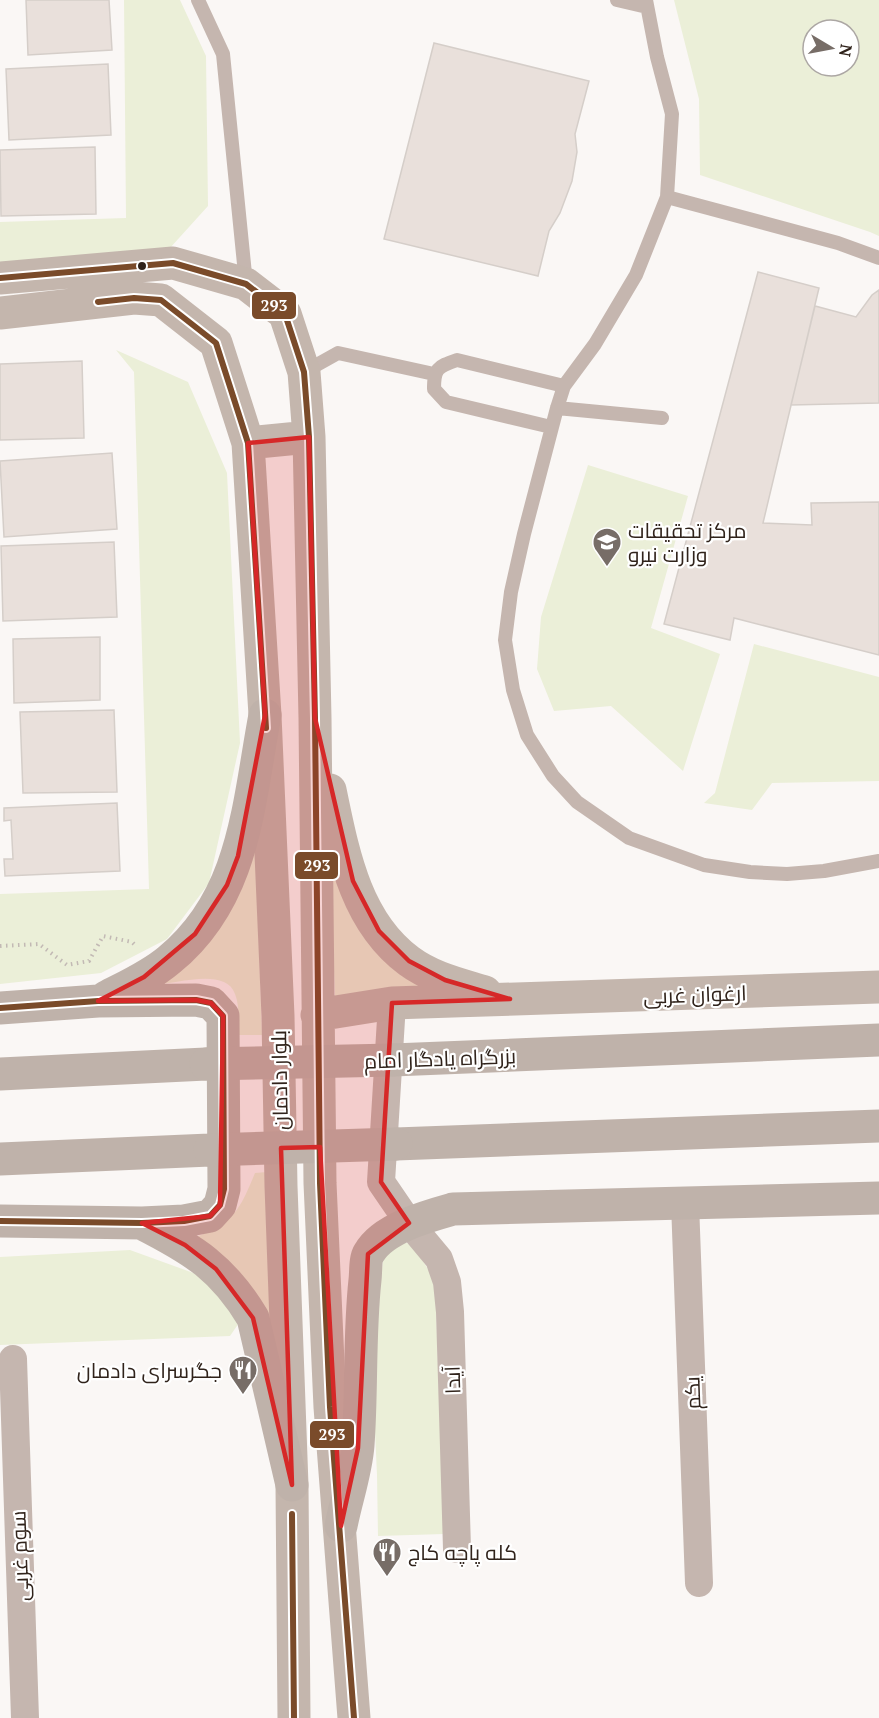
<svg xmlns="http://www.w3.org/2000/svg" width="879" height="1718" viewBox="0 0 879 1718" font-family="'PT Serif',Cairo,serif">
  <rect width="100%" height="100%" fill="#faf7f5"/>
  <path fill="#ebefd8" fill-rule="evenodd" d="M124 0H180L206 56 208 206 170 248 0 263V222L126 218Z
    M674 0H879V236L870 232 700 175 699 99ZM813 30H849V66H813Z
    M116 350 188 382 227 473 240 743 209 883 167 939 101 973 0 984V894L149 889 134 372Z
    M588 465 688 496 651 628 720 654 683 771 611 706 554 711 537 669 541 617Z
    M754 644 879 677V781L772 783 752 810 704 803 715 793Z
    M329 831 340 876 452 988 335 998Z
    M255 833 262 1035H238C238 1022 240 1006 235 994 226 967 175 984 154 985Z
    M267 1172 272 1351 194 1238C234 1221 239 1212 255 1173Z
    M400 1242 412 1244 435 1280 444 1534 378 1536 377 1475 373 1388 379 1287 384 1256Z
    M130 1250 210 1279 241 1320 230 1336 0 1345V1257Z"/>
  <path fill="#e9e0db" stroke="#d5cec9" stroke-width="1.5" d="M26 0H109L112 50 28 55Z
    M434 43 589 81 575 134 577 152 572 181 560 213 549 231 538 276 384 239Z
    M108 64 111 135 9 140 6 69Z
    M95 147 96 214 1 216 0 150Z
    M758 272 819 288 763 523 812 525 811 503 879 502V655L734 618 730 640 664 624Z
    M879 290V403L791 405 815 306 856 317 872 295Z
    M82 361 84 438 0 440V364Z
    M112 453 117 529 4 537 0 461Z
    M114 542 117 617 3 621 1 546Z
    M100 637V700L14 703 13 639Z
    M114 710 117 792 23 793 20 712Z
    M117 803 120 871 5 876 4 859H13L11 820 4 821V808Z"/>
  <g fill="none" stroke-linecap="round" stroke-linejoin="round">
    <path stroke="#c2b9b4" stroke-width="4" stroke-dasharray="1.5 4.5" stroke-linecap="butt" d="M0 946 39 944 67 965 89 961 103 936 132 942 135 945"/>
    <path stroke="#c5b6af" stroke-width="14" d="M198 0 223 54 246 284
      M617 0 647 7
      M646 0 657 57 672 114 667 197 636 275 595 344 564 386 557 408 524 534 511 592 505 640 513 690 527 735 553 776 577 802 629 838 704 865 750 872 787 874 824 871 879 861
      M667 197 838 243 879 258
      M304 372 338 353 434 374
      M557 408 662 418
      M551 427 446 402 434 389C434 369 437 367 457 360L564 386"/>
    <path stroke="#c5b6af" stroke-width="28" d="M392 1003 381 1182 409 1223 439 1259 447 1282 450 1312 457 1549
      M685 1203 699 1583
      M13 1359 25 1718"/>
    <path stroke="#c4b6ad" stroke-width="33" d="M0 278 173 263 246 284 285 314 304 372 309 437 315 718 320 1183 330 1407 354 1718
      M0 313 134 298 161 300 216 343 248 443 265 715 278 1016 281 1186 292 1485 294 1718
      M248 443 309 437
      M330 790C343 852 355 921 409 961 432 978 459 984 485 992
      M317 1015 392 1003 879 987"/>
    <path stroke="#bfb2aa" stroke-width="33" d="M106 997C127 986 150 976 169 960 245 898 248 805 265 715
      M0 1008 98 1001 196 1000 211 1003 223 1016 224 1189 220 1205 210 1216 184 1221 142 1223 0 1221
      M393 1060 879 1040
      M0 1074 206 1064
      M396 1144 879 1126
      M0 1159 210 1150
      M143 1224C194 1250 223 1268 253 1318L292 1485
      M341 1526C346 1500 356 1472 358 1445 362 1390 359 1335 365 1280 366 1272 365 1259 369 1253 383 1228 428 1216 453 1209L879 1198"/>
    <path stroke="#bfb2aa" stroke-width="33" d="M206 1064 393 1060
      M210 1150 396 1144"/>
    <g stroke="#fff" stroke-width="10">
      <path id="bus-1" d="M0 278 173 263 246 284 285 314 304 372 309 437 315 718 320 1183 330 1407 354 1718
        M98 302 134 298 161 300 216 343 248 443 266 728
        M0 1008 98 1001 196 1000 211 1003 223 1016 224 1189 220 1205 210 1216 184 1221 142 1223 0 1221
        M292 1514 294 1718"/>
    </g>
    <use href="#bus-1" stroke="#7a4b2a" stroke-width="6"/>
  </g>
  <path fill="#d62828" fill-opacity="0.2" stroke="#d62828" stroke-width="4.5" stroke-linejoin="round" d="M309 437 315 718 353 881 379 931 409 961 445 980 510 999 392 1003 381 1182 409 1223 368 1254 358 1448 341 1526 320 1147 281 1148 292 1485 253 1318 216 1269 185 1245 142 1223 210 1216 220 1205 223 1016 211 1003 196 1000 98 1001 144 977 195 934 227 885 238 856 265 715 248 443Z"/>
  <defs>
    <g id="university-pin" transform="scale(1.5)"><path d="M0 17L-7.5 6A9.5 9.5 0 1 1 7.5 6Z" fill="#776d67" stroke="#fff"/><path d="M0-5L7-2L0 1L-7-2ZM-4 1L0 2.5L4 1V4Q0 6-4 4Z" fill="#fff"/></g>
    <g id="restaurant-pin" transform="scale(1.5)"><path d="M0 17L-7.5 6A9.5 9.5 0 1 1 7.5 6Z" fill="#776d67" stroke="#fff"/><path d="M-5-6h1v4h1v-4h1v4h1v-4h1v5L-1.5 .5V6h-2V.5L-5-1ZM5-6V6H3V1.5H1.5Q1.5-4 5-6Z" fill="#fff"/></g>
  </defs>
  <g fill-rule="evenodd">
    <use href="#university-pin" x="607" y="542"/>
    <use href="#restaurant-pin" x="243" y="1370"/>
    <use href="#restaurant-pin" x="387" y="1552"/>
  </g>
  <circle fill="#30231b" stroke="#fff" stroke-width="2" cx="142" cy="266" r="5"/>
  <g text-anchor="middle" dominant-baseline="central" stroke-width="4.5" stroke-linejoin="round" paint-order="stroke">
    <g font-size="21" fill="#30231b" stroke="#fff" text-anchor="start">
      <text x="628" y="530">مرکز تحقیقات<tspan x="628" dy="24">وزارت نیرو</tspan></text>
      <text x="222" y="1370" text-anchor="end">جگرسرای دادمان</text>
      <text x="408" y="1552">کله پاچه کاج</text>
    </g>
    <g font-size="21" fill="#30231b" stroke="#fff">
      <text transform="translate(695 994) rotate(-2)">ارغوان غربی</text>
      <text transform="translate(440 1058) rotate(-2)">بزرگراه یادگار امام</text>
      <text transform="translate(279 1080) rotate(-91)">بلوار دادمان</text>
      <text transform="translate(452 1380) rotate(-92)">آیدا</text>
      <text transform="translate(692 1393) rotate(-92)">یکم</text>
      <text transform="translate(19 1556) rotate(-92)">سوم غربی</text>
    </g>
  </g>
  <g stroke="#fff" stroke-width="2">
    <rect x="251" y="291" width="46" height="29" rx="6" fill="#7a4b2a"/>
    <rect x="294" y="851" width="45" height="29" rx="6" fill="#7a4b2a"/>
    <rect x="309" y="1420" width="46" height="29" rx="6" fill="#7a4b2a"/>
  </g>
  <g font-size="16" text-anchor="middle" font-weight="bold" fill="#fff">
    <text x="274" y="311">293</text>
    <text x="317" y="871">293</text>
    <text x="332" y="1440">293</text>
  </g>
  <g transform="translate(831 48) rotate(100)"><circle r="28" fill="#ffffff" stroke="#aca7a4" stroke-width="1.5"/>
  <path d="M0-4.5L10 22L0 15L-10 22Z" fill="#776d67"/>
  <text y="-9" font-size="16" font-weight="bold" text-anchor="middle" fill="#30231b">N</text>
  </g>
</svg>
